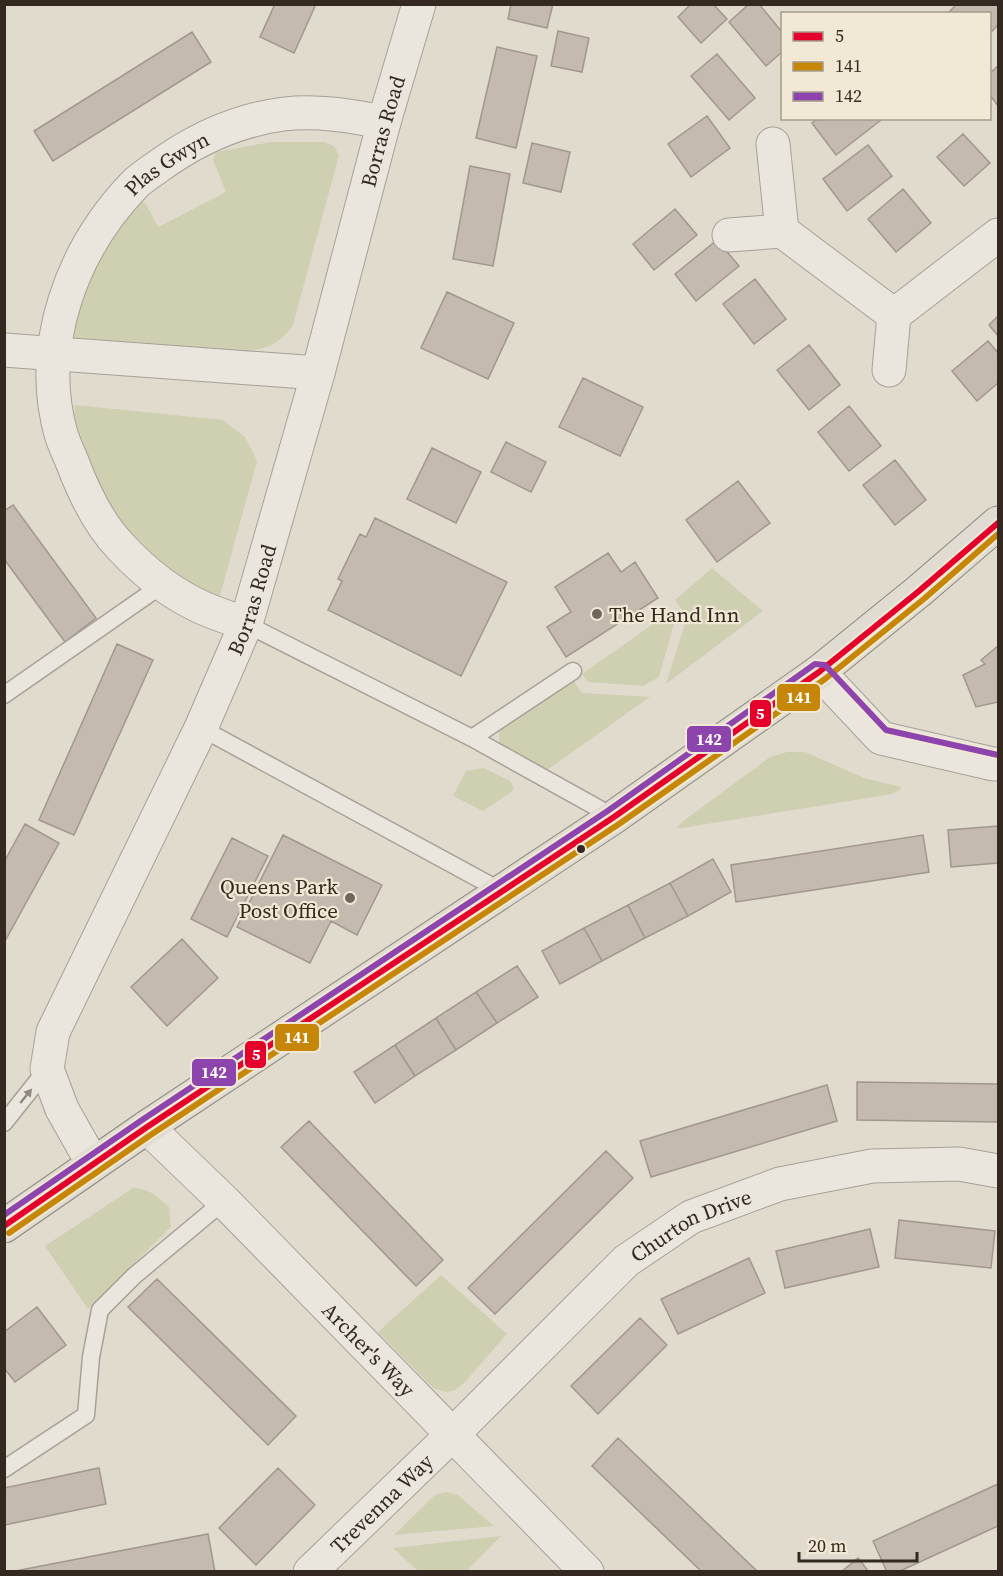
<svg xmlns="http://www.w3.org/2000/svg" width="1003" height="1576" viewBox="0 0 1003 1576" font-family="'Source Serif 4',serif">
  <rect width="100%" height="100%" fill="#e1dbce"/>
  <path fill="#cfcfb2" d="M271 142H324L334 146 339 155 293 325C277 347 266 349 239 352L56 336 77 276 140 201 146 204 158 227 226 192 213 160 216 152Z
    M75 405 223 420 245 437 257 461 218 603 163 583 91 496 73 431Z
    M712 568 763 611 666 684 687 617 675 600Z
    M670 612 675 620 659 677 643 686 588 682 582 674Z
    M573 680 582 693 650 697 547 770 500 748 499 732 503 722Z
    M787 752H805L864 778 901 787 900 790 892 794 676 829 682 822 770 757Z
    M484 768 510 781 514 788 511 792 483 811 453 796 466 771Z
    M133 1188C150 1189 157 1196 169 1207L171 1227 88 1309 45 1246Z
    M441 1275 507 1334 465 1382 455 1390 446 1392 433 1388 378 1332Z
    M446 1492 458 1495 494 1526 394 1535 435 1495Z
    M501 1536 467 1571H418L393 1548Z"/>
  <path fill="#c4baaf" stroke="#a1978e" stroke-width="1.5" d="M275 4H316L294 53 260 37Z
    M511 4H553L547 28 508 19Z
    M691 4H713L727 19 701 43 678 17Z
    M749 4H759L782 32V52L766 66 729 22Z
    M957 4H998V25L990 33V14H947Z
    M558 31 589 38 582 72 551 66Z
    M192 32 211 62 53 161 34 131Z
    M497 47 537 56 516 148 476 138Z
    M717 54 755 98 729 120 691 76Z
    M998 66V106L990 95V73Z
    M707 116 730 148 691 177 668 144Z
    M818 118H880L881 120 836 155 812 123Z
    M963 134 990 163 964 186 937 157Z
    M532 143 570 152 561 192 523 183Z
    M868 145 892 176 847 211 823 179Z
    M470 166 510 174 493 266 453 259Z
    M903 189 931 223 896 252 868 219Z
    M675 209 697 235 654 270 633 244Z
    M717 240 739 266 696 301 675 274Z
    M755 279 786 319 754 344 723 304Z
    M447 292 514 323 488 379 421 348Z
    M998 316V336L989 325Z
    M988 341 998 353V383L977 401 952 371Z
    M809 345 840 385 809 410 777 370Z
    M583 378 643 407 620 456 559 427Z
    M849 406 881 446 849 471 818 432Z
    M506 442 546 462 531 492 491 472Z
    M432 448 481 472 456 523 407 499Z
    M895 460 926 500 895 525 863 485Z
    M738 481 770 523 717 562 686 520Z
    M13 505 96 618 65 642 4 559V511Z
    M375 518 507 582 461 676 328 610 342 581 338 579 360 534 366 537Z
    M608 553 621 572 635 562 658 598 566 657 547 627 571 612 555 587Z
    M117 644 153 660 74 835 39 820Z
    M998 646V702L976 707 963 675 985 664 981 660Z
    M25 824 59 843 4 943V862Z
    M998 826V863L951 867 948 830Z
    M283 835 382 885 357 935 331 921 310 963 237 927Z
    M923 835 929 872 736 902 731 865Z
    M232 838 268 856 227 937 191 919Z
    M713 859 731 892 688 916 670 883Z
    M670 883 688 916 645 938 628 905Z
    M628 905 645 938 602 961 584 928Z
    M584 928 602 961 560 984 542 951Z
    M182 939 218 978 167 1026 131 987Z
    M517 966 538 997 497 1023 476 992Z
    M476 992 497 1023 456 1050 436 1018Z
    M436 1018 456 1050 415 1076 395 1045Z
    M395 1045 415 1076 375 1103 354 1072Z
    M857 1082 998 1084V1122L857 1120Z
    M827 1085 837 1121 651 1177 640 1141Z
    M309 1121 443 1260 416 1286 281 1147Z
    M606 1151 633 1178 495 1314 468 1288Z
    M899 1220 995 1231 991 1268 895 1258Z
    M870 1229 879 1267 785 1288 776 1251Z
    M749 1258 765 1293 678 1334 661 1299Z
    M157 1279 296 1416 268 1445 128 1307Z
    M37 1307 66 1345 15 1382 4 1368V1332Z
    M640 1318 667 1345 598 1414 571 1386Z
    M618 1438 758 1572H702L592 1466Z
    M99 1468 106 1504 4 1525V1488Z
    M278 1468 315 1505 256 1565 219 1528Z
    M998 1484V1526L898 1572H887L873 1541Z
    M208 1534 215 1572 15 1571Z
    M858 1558 869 1572H841Z"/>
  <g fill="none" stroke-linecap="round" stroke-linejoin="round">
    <g stroke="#a6a097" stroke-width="19">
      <path id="service" d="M246 624 472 738 573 671
        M4 695 162 585
        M201 728 503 892
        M472 738 614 817
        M4 1123 47 1069
        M4 1469 86 1415 91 1357 100 1310 134 1276 224 1201"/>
    </g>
    <g stroke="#a6a097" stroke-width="35">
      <g id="minor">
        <path d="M773 144 782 231 894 315 998 235"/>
        <path d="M729 235 782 231"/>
        <path d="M4 350 318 373"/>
        <path d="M889 370 894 315"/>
        <path id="s1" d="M246 624C232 619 217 614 203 608 172 594 143 571 120 546 98 523 84 493 73 464 69 454 64 444 61 434 36 345 72 249 135 184 141 178 149 173 156 168 194 140 237 120 284 114 318 110 351 116 384 122"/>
        <path id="s2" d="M147 1127 224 1201 587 1572"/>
        <path id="s3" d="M310 1572 452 1435 626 1261 691 1217 780 1184 872 1166 959 1164 998 1171"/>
      </g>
    </g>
    <g stroke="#a6a097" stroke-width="35">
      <g id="tertiary">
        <path d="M819 672 881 738 993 764H998"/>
        <path id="s4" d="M93 1164 62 1109 47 1069 53 1032 201 728 246 624 318 373 384 122 419 4"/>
      </g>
    </g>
    <g stroke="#8c867e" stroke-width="35">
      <path id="primary" d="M4 1226 147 1127 614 817 819 672 919 591 998 523"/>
    </g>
    <use href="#service" stroke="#eae6de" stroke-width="16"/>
    <use href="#minor" stroke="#eae6de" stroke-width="33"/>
    <use href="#tertiary" stroke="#eae6de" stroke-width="33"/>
    <use href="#primary" stroke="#e1dcd1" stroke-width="33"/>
    <g stroke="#f1e9d5" stroke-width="10">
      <path id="bus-1" d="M4 1226 147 1127 614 817 819 672 919 591 998 523"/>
    </g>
    <g stroke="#f1e9d5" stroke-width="10">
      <path id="bus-2" d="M9 1233 152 1134 619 824 825 679 925 598 998 534"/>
    </g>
    <g stroke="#f1e9d5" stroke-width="10">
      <path id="bus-3" d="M4 1215 142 1120 609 810 815 664 825 665 886 730 998 755"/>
    </g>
    <use href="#bus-1" stroke="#e4002b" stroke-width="6"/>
    <use href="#bus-2" stroke="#c68708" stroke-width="6"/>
    <use href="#bus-3" stroke="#8e44ad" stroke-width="6"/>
  </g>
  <defs><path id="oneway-solid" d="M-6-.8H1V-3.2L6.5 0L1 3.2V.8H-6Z" transform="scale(1.5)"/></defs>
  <use fill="#8f887f" href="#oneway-solid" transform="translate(26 1096) rotate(-51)"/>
  <g fill="#71675d" stroke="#f1e9d5" stroke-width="2">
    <circle cx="597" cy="614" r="6"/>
    <circle cx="350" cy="898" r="6"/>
  </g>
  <circle fill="#342920" stroke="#f1e9d5" stroke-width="2" cx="581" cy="849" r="5"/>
  <g text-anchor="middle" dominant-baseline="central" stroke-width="4.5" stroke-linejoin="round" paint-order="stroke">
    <g font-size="21" fill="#342920" stroke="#f1e9d5">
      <text stroke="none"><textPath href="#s4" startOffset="1106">Borras Road</textPath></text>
      <text stroke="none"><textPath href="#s1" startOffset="588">Plas Gwyn</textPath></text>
      <text stroke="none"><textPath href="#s4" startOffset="620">Borras Road</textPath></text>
      <text stroke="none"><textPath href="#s3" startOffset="518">Churton Drive</textPath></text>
      <text stroke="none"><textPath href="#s2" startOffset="314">Archer's Way</textPath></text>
      <text stroke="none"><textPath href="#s3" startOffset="99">Trevenna Way</textPath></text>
    </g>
    <g font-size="21" fill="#342920" stroke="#f1e9d5" text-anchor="start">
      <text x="609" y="614">The Hand Inn</text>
      <text x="338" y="886" text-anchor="end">Queens Park<tspan x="338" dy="24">Post Office</tspan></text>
    </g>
  </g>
  <g stroke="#f1e9d5" stroke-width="2">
    <rect x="776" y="683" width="45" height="29" rx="6" fill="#c68708"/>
    <rect x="749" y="699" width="23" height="29" rx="6" fill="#e4002b"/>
    <rect x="686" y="725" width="46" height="28" rx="6" fill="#8e44ad"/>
    <rect x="274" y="1023" width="46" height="29" rx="6" fill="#c68708"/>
    <rect x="244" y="1040" width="23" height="29" rx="6" fill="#e4002b"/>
    <rect x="191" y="1058" width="46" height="29" rx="6" fill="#8e44ad"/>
  </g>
  <g font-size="16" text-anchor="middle" font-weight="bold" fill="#fff">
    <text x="799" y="703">141</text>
    <text x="760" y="719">5</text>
    <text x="709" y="745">142</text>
    <text x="297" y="1043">141</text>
    <text x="256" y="1060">5</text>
    <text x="214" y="1078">142</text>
  </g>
  <rect width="1003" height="1576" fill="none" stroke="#342920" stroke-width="12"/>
  <rect x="781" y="12" width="210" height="108" fill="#f1e9d5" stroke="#a59c8d" stroke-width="1.5"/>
  <rect x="793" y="32" width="30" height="9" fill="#e4002b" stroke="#a59c8d" stroke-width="1.5"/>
  <text x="835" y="42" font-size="18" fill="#342920">5</text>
  <rect x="793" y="62" width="30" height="9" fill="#c68708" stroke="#a59c8d" stroke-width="1.5"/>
  <text x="835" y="72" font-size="18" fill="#342920">141</text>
  <rect x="793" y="92" width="30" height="9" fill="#8e44ad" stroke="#a59c8d" stroke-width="1.5"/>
  <text x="835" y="102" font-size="18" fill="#342920">142</text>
  <path d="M799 1552v9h118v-9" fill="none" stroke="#342920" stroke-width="3"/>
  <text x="808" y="1552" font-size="18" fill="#342920" stroke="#f1e9d5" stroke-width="4.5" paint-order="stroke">20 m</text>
</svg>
